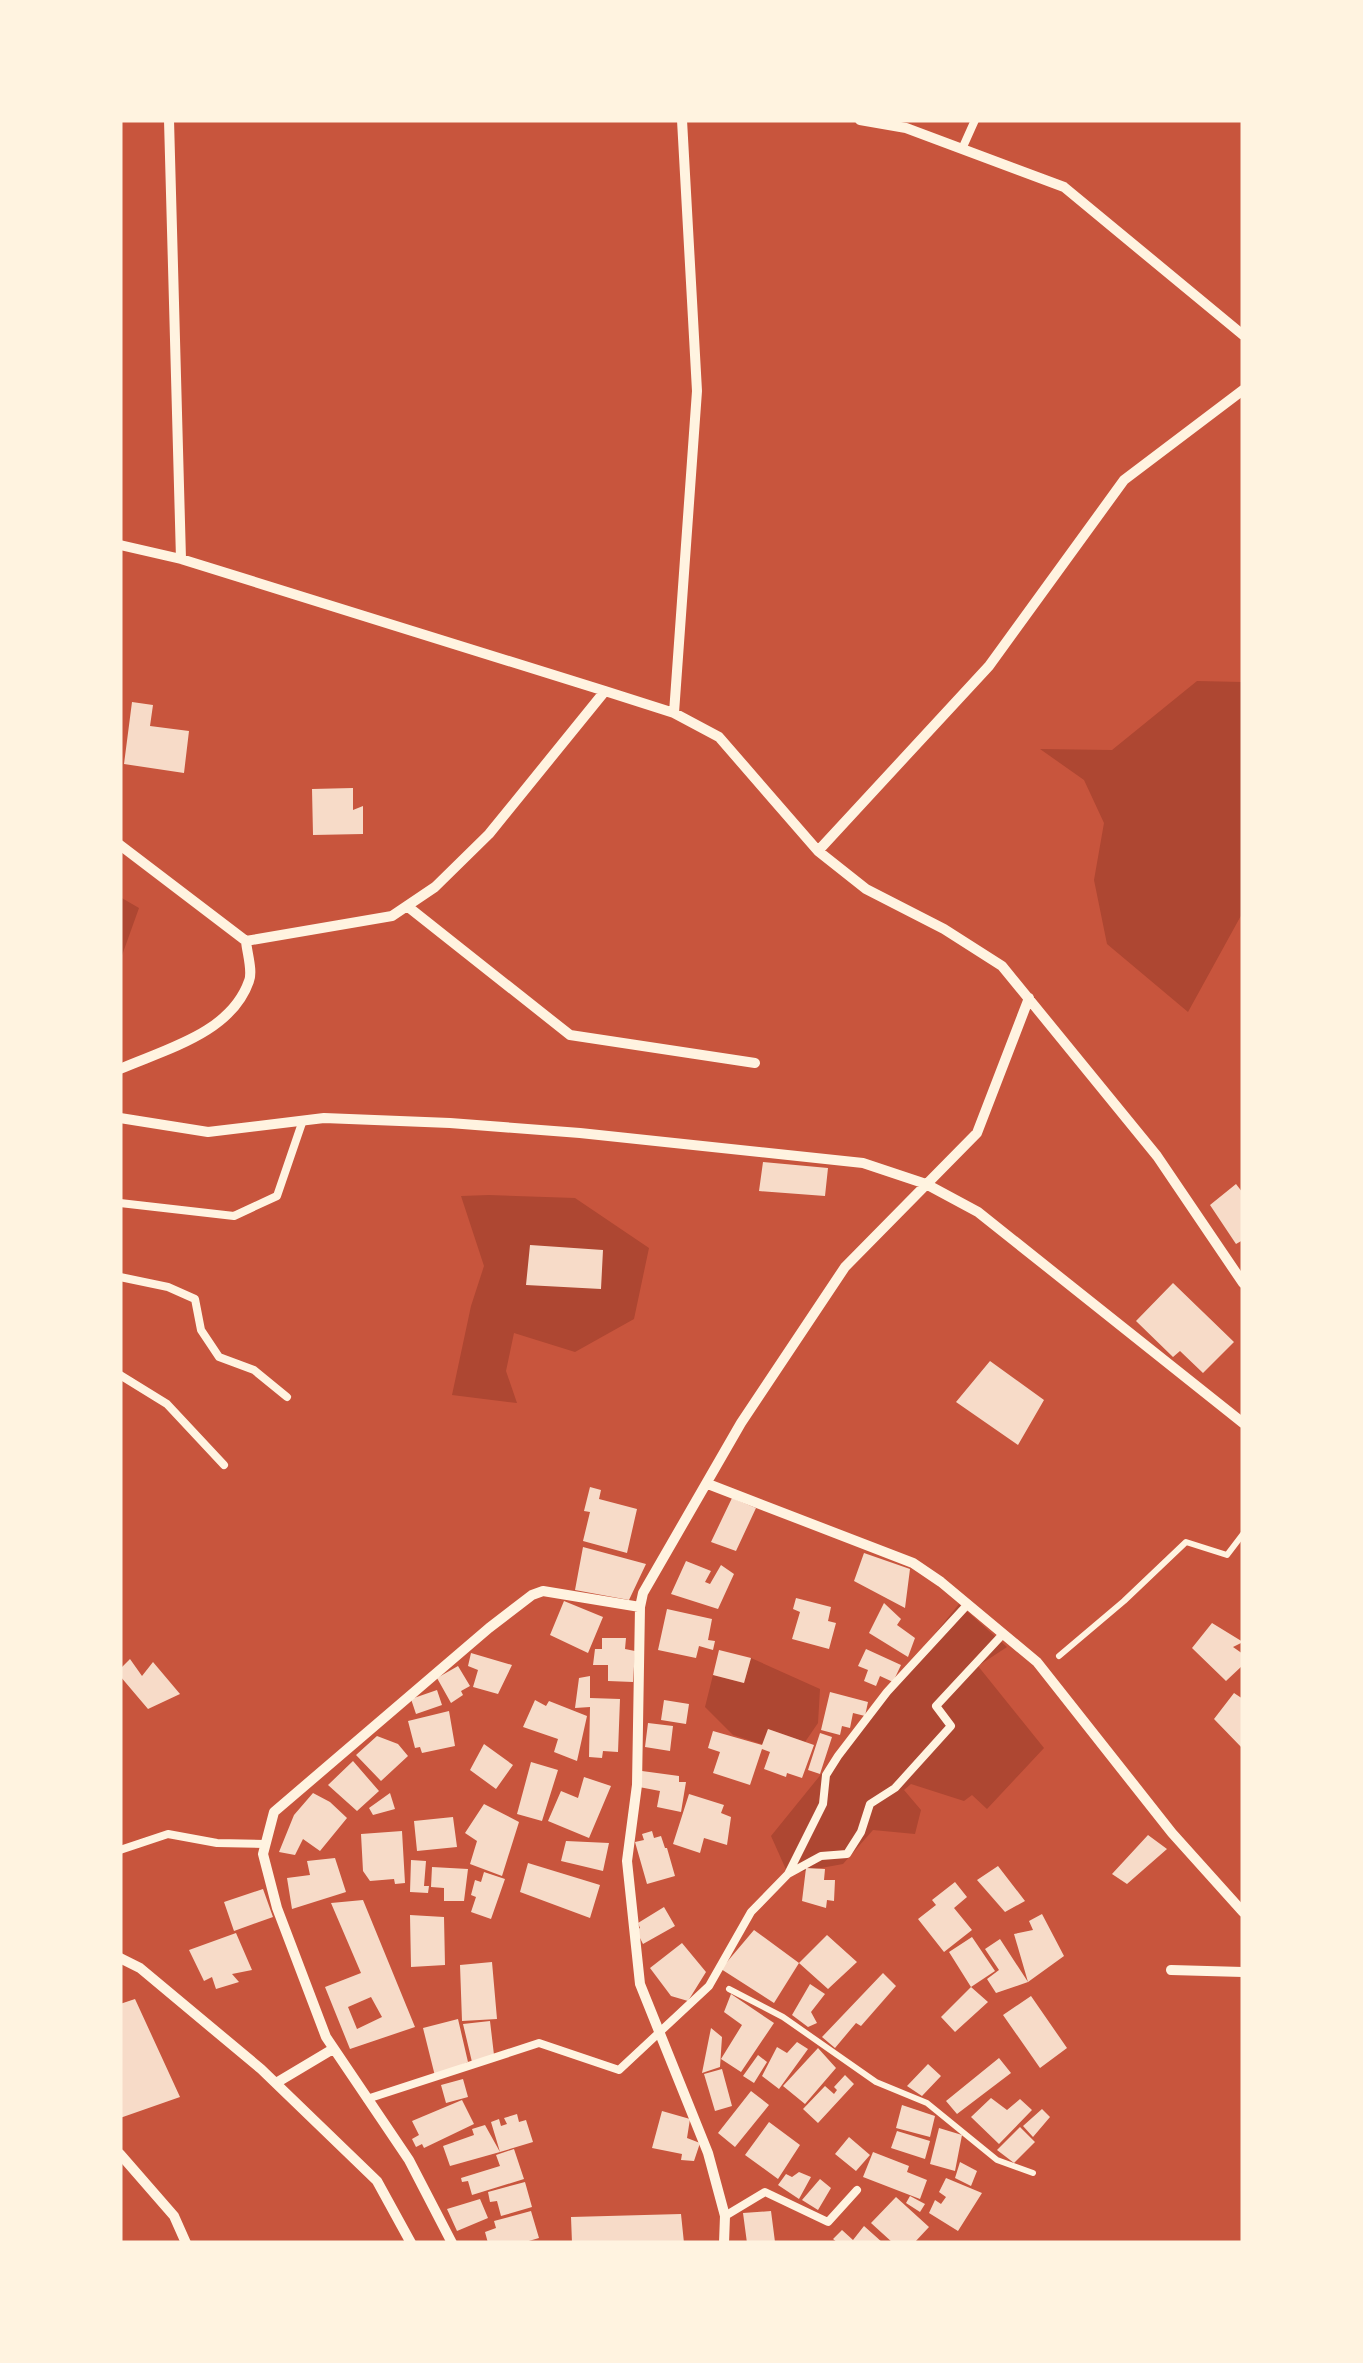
<svg xmlns="http://www.w3.org/2000/svg" width="1363" height="2363" viewBox="0 0 1363 2363" font-family="'Exo 2',sans-serif">
  <rect width="100%" height="100%" fill="#c8553d"/>
  <path fill="#ae4732" d="M1197 681 1243 682V912L1188 1012 1107 944 1094 880 1104 823 1084 780 1040 749 1112 750Z
    M120 897 139 908 120 961Z
    M489 1195 575 1198 649 1248 634 1319 575 1352 514 1333 506 1371 517 1403 452 1395 471 1306 484 1266 461 1196Z
    M959 1604 1007 1647 978 1666 1044 1748 987 1809 972 1795 964 1801 911 1784 904 1790 921 1810 915 1834 873 1830 843 1864 788 1874 771 1836Z
    M751 1658 820 1689 818 1723 805 1742 768 1729 765 1745 733 1735 705 1707 713 1675 744 1683Z"/>
  <path fill="#f7dbc8" fill-rule="evenodd" d="M132 702 153 705 150 726 189 731 184 773 124 764Z
    M353 788V810L363 806V834L313 835 312 789Z
    M763 1162 828 1168 825 1196 759 1191Z
    M1236 1184 1243 1193V1240L1236 1244 1210 1205Z
    M530 1245 603 1250 601 1289 526 1285Z
    M1173 1283 1234 1342 1203 1373 1180 1351 1173 1357 1136 1321Z
    M990 1361 1044 1400 1018 1445 956 1402Z
    M590 1487 601 1490 599 1499 637 1509 627 1553 583 1541 590 1512 584 1511Z
    M732 1498 756 1508 736 1551 711 1542Z
    M583 1547 646 1564 629 1600 575 1590Z
    M864 1553 910 1569 905 1608 854 1581Z
    M686 1561 711 1571 705 1582 710 1584 721 1565 734 1574 718 1609 671 1594Z
    M796 1598 831 1607 828 1621 836 1623 829 1649 792 1639 800 1612 793 1609Z
    M564 1601 603 1617 588 1653 550 1635Z
    M884 1603 901 1619 897 1625 915 1638 908 1657 869 1633Z
    M667 1609 712 1619 708 1640 715 1641 713 1650 699 1646 696 1658 658 1650Z
    M1212 1623 1243 1642 1233 1647 1243 1654V1665L1226 1681 1192 1648Z
    M602 1638H626L625 1649 635 1651 633 1682 608 1681V1665H593L595 1649H602Z
    M866 1649 901 1665 893 1682 880 1676 876 1686 864 1681 868 1670 858 1666Z
    M719 1650 751 1658 744 1683 713 1675Z
    M471 1653 512 1665 498 1694 473 1687 478 1670 468 1666Z
    M130 1659 142 1676 153 1662 180 1694 148 1709 120 1676V1669Z
    M458 1666 470 1686 461 1691 463 1695 451 1703 437 1678Z
    M590 1676V1698L620 1699 618 1752 603 1751 602 1758 589 1757 590 1707 575 1708 579 1678Z
    M437 1690 442 1705 416 1714 411 1699Z
    M830 1692 868 1702 865 1716 853 1713 850 1728 842 1726 840 1735 821 1730Z
    M1234 1693 1243 1699V1749L1214 1719Z
    M535 1700 546 1706 549 1701 587 1716 577 1761 554 1752 558 1739 523 1727Z
    M664 1700 689 1704 686 1724 661 1720Z
    M449 1711 455 1746 422 1753 420 1747 415 1748 408 1721Z
    M648 1723 673 1726 670 1751 645 1747Z
    M768 1729 814 1745 802 1778 787 1773 786 1777 764 1769 770 1752 762 1749 750 1785 713 1773 720 1752 708 1748 713 1731 762 1745Z
    M820 1733 832 1737 820 1774 808 1770Z
    M377 1736 398 1744 408 1756 381 1781 356 1755Z
    M484 1744 513 1765 496 1789 470 1770Z
    M353 1761 379 1791 357 1811 328 1785Z
    M531 1762 558 1770 542 1821 517 1814Z
    M642 1771 679 1776V1782H686L681 1812 657 1807 660 1791 639 1787Z
    M584 1777 611 1786 589 1838 548 1821 561 1791 578 1798Z
    M313 1793 330 1802 347 1818 320 1851 303 1839 295 1855 279 1852 294 1815Z
    M390 1793 395 1809 373 1815 369 1808Z
    M689 1794 724 1805 721 1813 731 1817 727 1845 704 1838 700 1853 673 1844Z
    M484 1804 519 1822 502 1876 470 1864 477 1841 465 1833Z
    M453 1817 457 1847 417 1851 414 1821Z
    M402 1831 405 1883 395 1884 394 1879 370 1881 363 1871 361 1834Z
    M652 1831 654 1838 661 1836 665 1848H667L675 1876 647 1884 635 1842 644 1840 642 1834Z
    M1148 1835 1167 1849 1127 1884 1112 1874Z
    M566 1841 609 1843 603 1871 561 1861Z
    M335 1858 346 1892 292 1909 287 1878 310 1875 307 1861Z
    M411 1860 426 1861 424 1886H429L428 1893 410 1892Z
    M528 1863 600 1885 590 1918 520 1892Z
    M998 1866 1025 1901 1005 1912 977 1880Z
    M432 1867 468 1869 464 1901H444V1888L431 1887Z
    M806 1868 825 1869 824 1880H835L834 1901 827 1900 826 1908 802 1901Z
    M484 1872 505 1879 491 1919 471 1912 476 1897 471 1895 475 1880 481 1882Z
    M955 1882 967 1897 954 1908 972 1930 944 1952 918 1919 936 1905 932 1900Z
    M263 1889 273 1917 234 1931 224 1902Z
    M363 1900 415 2027 350 2049 325 1987 361 1973 331 1903ZM371 1997 382 2017 357 2029 348 2007Z
    M664 1907 675 1926 643 1944 636 1930 640 1928 638 1923Z
    M1042 1914 1064 1956 1028 1982 996 1993 987 1979 999 1970 985 1949 1000 1939 1028 1982 1014 1934 1033 1930 1029 1921Z
    M410 1915 444 1917 445 1965 411 1967Z
    M754 1930 799 1963 774 2003 721 1969Z
    M236 1933 252 1970 232 1974 239 1982 216 1989 212 1977 204 1981 189 1950Z
    M827 1935 857 1962 828 1989 799 1963Z
    M972 1937 995 1971 971 1987 949 1952Z
    M682 1943 706 1972 688 2001 671 1996 650 1968Z
    M492 1962 497 2019 462 2021 460 1965Z
    M883 1973 896 1986 861 2026 856 2023 835 2048 822 2037Z
    M810 1984 825 1994 811 2012 817 2023 808 2027 792 2015Z
    M971 1987 988 2002 955 2032 941 2017Z
    M731 1994 774 2023 741 2072 721 2059 742 2025 724 2012Z
    M1031 1996 1067 2048 1040 2068 1003 2015Z
    M135 1999 180 2097 120 2118V2004Z
    M458 2019 468 2062 435 2076 423 2028Z
    M490 2021 494 2055 472 2062 463 2024Z
    M711 2028 722 2037 720 2067 702 2073Z
    M797 2042 808 2049 779 2089 762 2076 777 2047 787 2053Z
    M818 2048 836 2068 805 2104 783 2086Z
    M758 2055 767 2062 754 2083 743 2076Z
    M999 2058 1011 2073 957 2114 946 2101Z
    M928 2064 941 2076 922 2096 907 2086Z
    M722 2069 732 2106 715 2111 704 2074Z
    M845 2075 854 2084 818 2123 803 2109 825 2086 834 2094 837 2090 834 2087Z
    M463 2079 468 2097 446 2103 441 2085Z
    M751 2091 769 2105 735 2147 718 2133Z
    M991 2098 1007 2110 1020 2099 1032 2110 999 2144 971 2117Z
    M462 2100 474 2124 424 2148 422 2144 416 2147 412 2139 419 2135 412 2121Z
    M902 2105 935 2116 930 2137 896 2128Z
    M1042 2109 1050 2117 1033 2137 1023 2126Z
    M662 2111 690 2119 687 2138 700 2143 694 2161 681 2160 682 2154 652 2148Z
    M517 2114 519 2122 526 2120 533 2142 500 2152 450 2166 443 2146 474 2135 472 2129 485 2125 500 2152 491 2122 499 2119 501 2126 507 2124 504 2118Z
    M769 2122 800 2145 778 2179 745 2155Z
    M1020 2127 1035 2142 1014 2163 997 2150Z
    M939 2128 962 2135 955 2171 930 2164Z
    M897 2131 930 2141 925 2159 891 2148Z
    M849 2137 870 2155 856 2171 835 2154Z
    M514 2149 524 2179 472 2195 468 2181 462 2182 461 2178 500 2166 496 2155Z
    M873 2152 909 2166 907 2172 927 2180 920 2199 863 2177Z
    M960 2162 977 2171 971 2186 955 2178Z
    M799 2172 811 2177 799 2199 778 2185 786 2174 792 2177Z
    M946 2178 982 2193 958 2231 929 2213 935 2200 941 2204 946 2197 939 2192Z
    M820 2179 831 2188 818 2210 802 2200Z
    M525 2182 532 2207 501 2216 497 2201 490 2202 488 2192Z
    M910 2196 925 2204 920 2212 906 2203Z
    M896 2197 929 2227 914 2243H893L871 2223Z
    M480 2199 488 2218 457 2231 447 2209Z
    M531 2211 539 2238 522 2243H488L485 2232 496 2228 494 2221Z
    M771 2211 775 2242 747 2243 743 2213Z
    M681 2214 684 2243H572L571 2217Z
    M864 2226 883 2243H838L833 2239 842 2230 853 2240Z"/>
  <g fill="none" stroke-linecap="round" stroke-linejoin="round">
    <path stroke="#fff3e0" stroke-width="6" d="M1059 1656 1124 1601 1186 1542 1227 1555 1243 1534
      M729 1989 783 2017 876 2082 927 2103 997 2160 1033 2173"/>
    <path stroke="#fff3e0" stroke-width="8" d="M962 149 975 120
      M120 1203 234 1216 277 1196 303 1120
      M120 1277 168 1287 195 1299 201 1330 219 1357 254 1370 287 1397
      M120 1375 167 1404 224 1465
      M120 1850 168 1834 217 1843 264 1844
      M788 1874 823 1804 826 1775 838 1756 887 1692 968 1604
      M367 2099 539 2043 619 2070 709 1986 751 1912 788 1874 821 1856 847 1854 861 1832 870 1804 895 1788 951 1726 936 1706 1003 1634
      M725 2216 765 2192 828 2222 857 2190"/>
    <path stroke="#fff3e0" stroke-width="10" d="M169 120 181 559
      M860 120 906 128 1064 187 1243 335
      M120 545 181 559 605 691 674 713 719 737 818 851 866 889 944 929 1002 966 1157 1156 1243 1283
      M674 713 697 391 682 120
      M120 845 246 941
      M818 851 989 666 1124 480 1243 390
      M407 906 570 1035 755 1063
      M246 941 392 916 435 887 489 834 605 691
      M120 1069C166 1049 231 1033 249 981 253 971 247 953 246 941
      M120 1118 208 1132 324 1118 450 1123 580 1133 863 1163 926 1184 978 1212 1243 1423
      M708 1484 913 1563 941 1582 1037 1662 1172 1833 1243 1912
      M120 1958 140 1968 261 2069 377 2181 411 2243
      M1171 1970 1243 1972
      M276 2083 333 2049
      M120 2154 174 2216 186 2243
      M452 2243 409 2160 326 2037 277 1908 263 1854 274 1812 489 1628 532 1595 543 1591 640 1607
      M724 2243 725 2216 708 2153 640 1984 627 1861 637 1785 640 1607 643 1593 741 1423 845 1267 977 1133 1029 998"/>
  </g>
  <rect width="1363" height="2363" fill="none" stroke="#fff3e0" stroke-width="245"/>
</svg>
